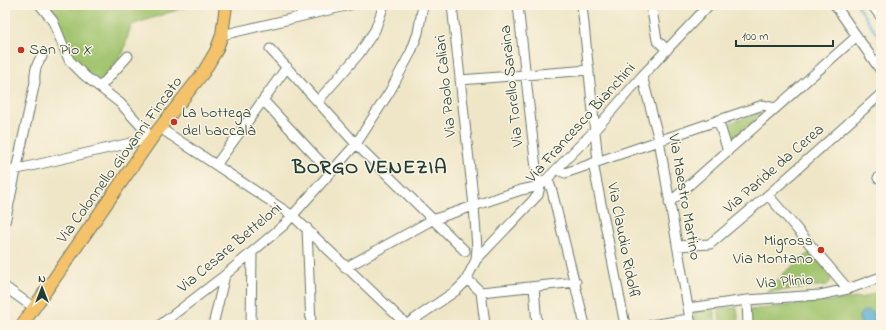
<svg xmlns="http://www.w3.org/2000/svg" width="886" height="330" viewBox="0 0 886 330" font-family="'Indie Flower',sans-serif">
  <defs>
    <pattern id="grass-tufts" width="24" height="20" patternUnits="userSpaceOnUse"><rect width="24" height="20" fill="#9fc26b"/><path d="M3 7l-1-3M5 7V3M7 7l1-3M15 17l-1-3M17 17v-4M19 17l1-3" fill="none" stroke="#819f59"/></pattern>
    <pattern id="water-ripples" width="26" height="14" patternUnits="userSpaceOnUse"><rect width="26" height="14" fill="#56aed3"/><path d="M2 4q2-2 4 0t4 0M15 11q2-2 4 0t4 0" fill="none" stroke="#478fac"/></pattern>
  </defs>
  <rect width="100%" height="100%" fill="#fcf5e5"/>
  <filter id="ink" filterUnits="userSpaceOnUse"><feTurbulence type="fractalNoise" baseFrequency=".025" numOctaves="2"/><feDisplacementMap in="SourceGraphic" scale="8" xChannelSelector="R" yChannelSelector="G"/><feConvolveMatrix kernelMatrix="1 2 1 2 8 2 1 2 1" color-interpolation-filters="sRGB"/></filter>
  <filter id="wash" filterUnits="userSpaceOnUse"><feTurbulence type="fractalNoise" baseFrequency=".012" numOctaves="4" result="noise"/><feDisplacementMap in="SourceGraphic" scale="16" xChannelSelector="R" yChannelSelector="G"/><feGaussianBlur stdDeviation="0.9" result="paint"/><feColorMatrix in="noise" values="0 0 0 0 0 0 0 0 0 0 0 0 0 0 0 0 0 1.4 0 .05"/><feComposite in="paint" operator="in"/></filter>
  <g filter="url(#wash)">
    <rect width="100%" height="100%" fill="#efe6c7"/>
    <path fill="url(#grass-tufts)" stroke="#5f8050" d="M720 308H737L739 325H720L719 310Z
      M714 310 716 325H695L694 316 695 312Z"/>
    <path fill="#9fc26b" stroke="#5f8050" d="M44 5H192L131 25 123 53 100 83 70 59Z
      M760 113 761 114 730 141 724 125Z
      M810 252 827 271 831 281 827 285 767 292 783 274Z
      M881 290V325H750V310L865 297Z"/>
    <path fill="url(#water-ripples)" stroke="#3a7684" d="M859 318a8 8 0 1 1 16 0a8 8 0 1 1-16 0Z"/>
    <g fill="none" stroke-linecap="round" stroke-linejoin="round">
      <path stroke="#56aed3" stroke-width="2" d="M857 5 881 40"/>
    </g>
  </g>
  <g filter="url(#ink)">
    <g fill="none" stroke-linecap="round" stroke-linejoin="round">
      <g stroke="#687867" stroke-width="11">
        <path id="minor" d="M452 5 474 206 477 248 476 260
          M518 5 537 178 540 186
          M582 5 598 161
          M651 5 657 40 667 50
          M835 5 881 71
          M872 5 881 17
          M301 16V5
          M222 35 350 5
          M270 49 356 144 465 251
          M642 76 659 140 691 325
          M460 80 589 70
          M100 87 128 56
          M263 100 331 173
          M318 101 359 54 375 30 384 5
          M718 120 728 151
          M160 128 293 216 407 325
          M593 163 625 325
          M216 165 287 67
          M558 170 565 173 763 105 775 108
          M5 172 152 138 120 103 85 76 69 60 53 21 40 5
          M878 178 881 176
          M548 180 552 191 585 325
          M768 195 848 289
          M669 203 857 36
          M5 222 35 82C34 74 36 63 42 57
          M307 228 311 325
          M677 246 710 244 768 195 881 94
          M345 268 432 220 521 190 540 186
          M467 279 481 292 485 325
          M5 287 33 307
          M534 287 537 325
          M481 292 576 282
          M747 300 748 325
          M688 308 747 300 820 295 848 289 881 277
          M160 325 225 275 284 225 356 144 390 91 411 52 418 33 423 5
          M213 325 225 275
          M251 325 252 253
          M406 325 457 290 465 282 476 260 538 195 540 186 594 131 642 76 709 5
          M651 325 689 319"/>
      </g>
      <g stroke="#687867" stroke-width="14">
        <path id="major" d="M22 325 152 138 203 73 216 51 222 35 226 5"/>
      </g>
      <use href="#minor" stroke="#fff" stroke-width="9"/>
      <use href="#major" stroke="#f3c26a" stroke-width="12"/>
    </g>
  </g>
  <g fill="#c8321e" stroke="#fcf5e5" stroke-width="1.5">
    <circle cx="21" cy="50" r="4"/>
    <circle cx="174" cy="122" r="4"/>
    <circle cx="821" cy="250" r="4"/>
  </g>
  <g text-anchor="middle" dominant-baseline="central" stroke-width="3" stroke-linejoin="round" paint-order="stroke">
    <g font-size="16" fill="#1f3d34" stroke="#fcf5e5" text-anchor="start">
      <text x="29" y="50">San Pio X</text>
      <text x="182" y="113">La bottega<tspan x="182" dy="18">del baccalà</tspan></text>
      <text x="813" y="241" text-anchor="end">Migross<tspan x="813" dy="18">Via Montano</tspan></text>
    </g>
    <g font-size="16" fill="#1f3d34" stroke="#fcf5e5">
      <text transform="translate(446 86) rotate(-96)">Via Paolo Caliari</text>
      <text transform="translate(512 86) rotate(-96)">Via Torello Saraina</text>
      <text transform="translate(581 123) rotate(-48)">Via Francesco Bianchini</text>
      <text transform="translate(120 160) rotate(-54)">Via Colonnello Giovanni Fincato</text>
      <text transform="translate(774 169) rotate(-41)">Via Paride da Cerea</text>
      <text transform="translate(684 197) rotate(80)">Via Maestro Martino</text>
      <text transform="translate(623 241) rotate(79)">Via Claudio Ridolfi</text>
      <text transform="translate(230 248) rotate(-40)">Via Cesare Betteloni</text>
      <text transform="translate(785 282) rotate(-4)">Via Plinio</text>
    </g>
    <g font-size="20" font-weight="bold" letter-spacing="1" fill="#1f3d34" stroke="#fcf5e5">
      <text x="370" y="168">BORGO VENEZIA</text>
    </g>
  </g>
  <rect width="886" height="330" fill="none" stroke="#fcf5e5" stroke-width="20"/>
  <g transform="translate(42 288)" stroke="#fcf5e5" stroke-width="3" paint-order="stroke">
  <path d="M0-3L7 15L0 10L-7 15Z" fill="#1f3d34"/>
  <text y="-6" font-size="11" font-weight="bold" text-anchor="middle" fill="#1f3d34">N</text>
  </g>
  <path d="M736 40v6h97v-6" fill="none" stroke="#1f3d34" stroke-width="2"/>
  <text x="742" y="40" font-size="12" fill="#1f3d34" stroke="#fcf5e5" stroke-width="3" paint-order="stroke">100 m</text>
</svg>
